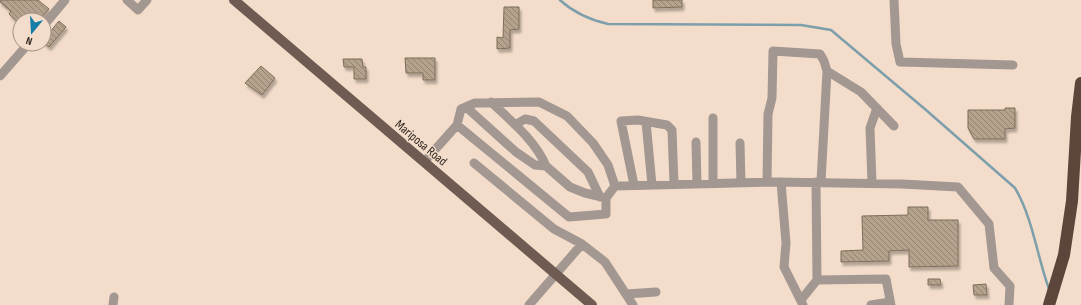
<svg xmlns="http://www.w3.org/2000/svg" width="1081" height="305" viewBox="0 0 1081 305" font-family="'Sofia Sans Condensed',sans-serif">
  <defs>
    <pattern id="building-back-hatch" width="6" height="6" patternUnits="userSpaceOnUse"><rect width="6" height="6" fill="#b4a28d"/><path d="M-1 5l2 2M0 0l6 6M5-1l2 2" fill="none" stroke="#938473"/></pattern>
    <filter id="shadow"><feDropShadow dx="2" dy="3.5" stdDeviation="1" flood-color="#0004"/></filter>
  </defs>
  <rect width="100%" height="100%" fill="#f3ddca"/>
  <g fill="none" stroke-linecap="round" stroke-linejoin="round">
    <path stroke="#7d9eab" stroke-width="2.5" d="M560 0C573 12 591 20 608 24L801 25 831 30 926 110 1015 188C1033 219 1037 256 1049 289"/>
  </g>
  <path fill="url(#building-back-hatch)" stroke="#7d6d59" filter="url(#shadow)" d="M0 0H38L49 9 39 20H20V24L9 14 11 11 0 2Z
    M653 0H682V7L653 8Z
    M504 7H519V29L510 30V48L497 49V37L503 38Z
    M59 21 66 27 49 47 44 43V39Z
    M405 58H435V80H423V73H406Z
    M343 59H362L363 67H366V79H354V67H344Z
    M261 66 275 78 262 95 245 83Z
    M1005 108H1015V128L1005 129V139H974L968 128V110H1005Z
    M908 207H928V220H958V266L909 267V250L889 251V261L841 262V251L863 250 862 216 908 215Z
    M928 279H940L941 285H928Z
    M986 284 987 295H974L973 285Z"/>
  <g fill="none" stroke-linecap="round" stroke-linejoin="round">
    <path stroke="#a39792" stroke-width="9" d="M127 0 138 10 147 0
      M894 0 896 44 900 62 1013 65
      M44 25 65 0
      M0 76 28 44
      M491 102C511 121 535 140 546 166
      M466 107 516 152 535 165 546 166 570 187 585 193 606 198
      M713 118V183
      M646 122 652 185
      M457 125 461 109 475 103 539 102 567 116 593 143 608 165 615 186
      M515 125 525 119 534 121 588 172 600 197
      M696 142 697 184
      M740 143 741 183
      M424 162 457 125 569 217 606 214V198L615 186 775 182 902 184 958 187 989 224 994 268 1010 286 1009 305
      M474 163 554 229 582 244
      M767 182 768 114 772 98 773 51 820 54 824 61 827 71 861 92 894 126
      M781 182 786 243 784 267 803 305
      M816 182 817 280 886 279 891 305
      M821 182 827 71
      M872 183 870 128 877 108
      M634 185 621 121 638 120 667 125 672 130 674 184
      M626 294 656 292
      M801 300 817 280
      M113 305 114 297
      M529 305 582 244 605 262 633 305
      M871 305 890 302"/>
    <path stroke="#6f5b52" stroke-width="10" d="M234 0 592 305"/>
    <path stroke="#5c453b" stroke-width="12" d="M1049 305 1064 255 1072 201 1077 117 1081 83"/>
  </g>
  <g text-anchor="middle" dominant-baseline="central" stroke-width="3" stroke-linejoin="round" paint-order="stroke">
    <g font-size="13" fill="#2f261f" stroke="#f3ddca">
      <text transform="translate(421 143) rotate(40)">Mariposa Road</text>
    </g>
  </g>
  <g transform="translate(32 32) rotate(198)"><circle r="19" fill="#f3ddca" stroke="#a59486"/>
  <path d="M0-3L7 15L0 10L-7 15Z" fill="#167da7"/>
  <text y="-6" font-size="11" font-weight="bold" text-anchor="middle" fill="#2f261f">N</text>
  </g>
</svg>
